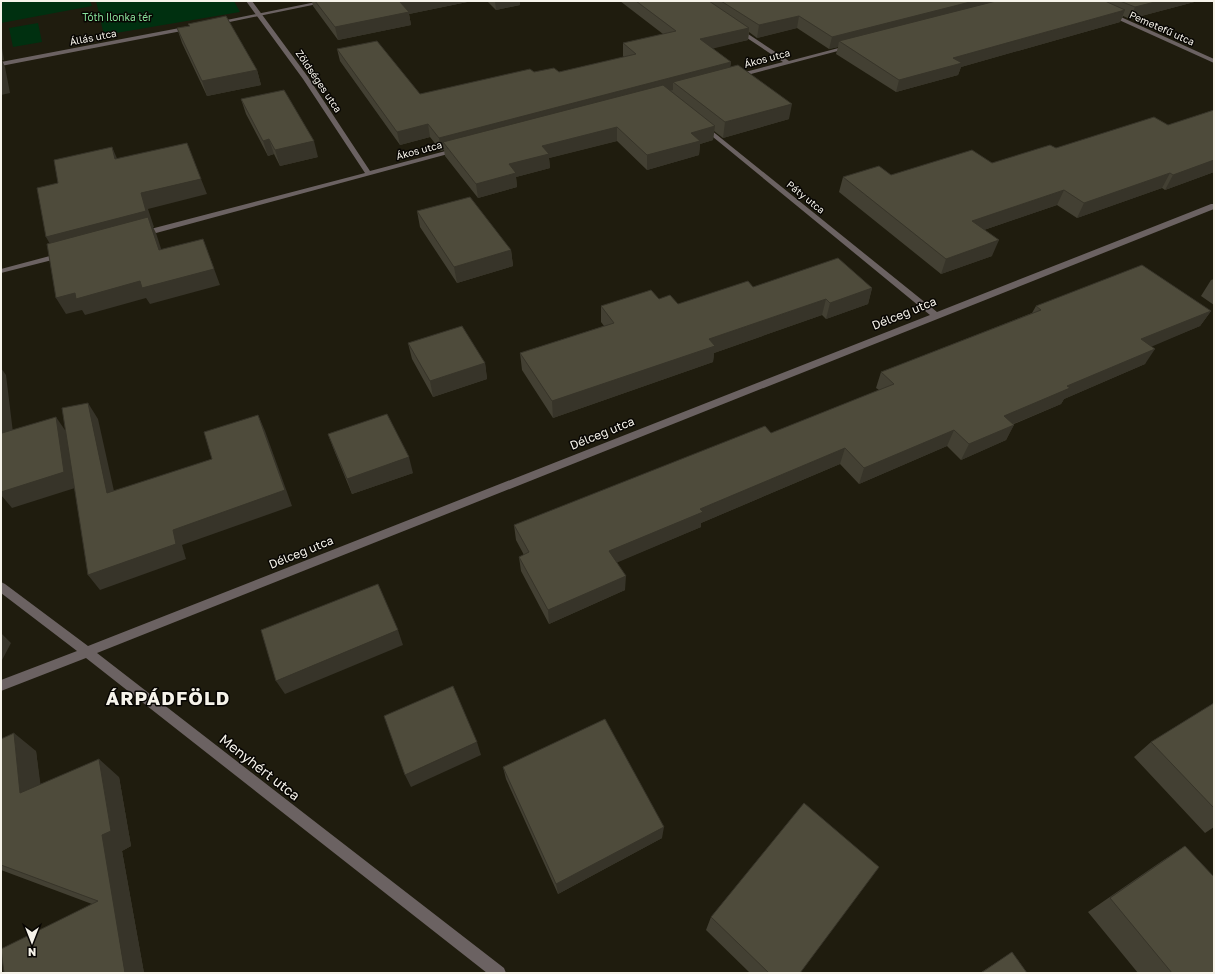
<svg xmlns="http://www.w3.org/2000/svg" width="1215" height="974" viewBox="0 0 1215 974" font-family="'Golos Text',sans-serif">
  <rect width="100%" height="100%" fill="#1f1c0e"/>
  <path fill="#003010" d="M1 1H90L92 6 1 23Z
    M96 1H234L240 12 104 35Z
    M38 23 42 42 13 47 9 28Z"/>
  <g fill="none" stroke-linecap="round" stroke-linejoin="round">
    <path fill="#6b6262" fill-rule="evenodd" d="M246 1H252L308 77 370 171 457 148 459 149V151L145 236H139V232L365 173 303 79Z
      M1108 13H1112L1214 59V63L1108 15Z
      M735 28H739L789 61 850 45 853 47 736 78 733 76 734 75 783 62 735 30Z
      M702 126H706L937 312 1211 204H1214V209L97 653 504 968 506 973H487L86 658 1 691V680L77 651 1 593V582L5 584 88 646 930 315 702 128Z
      M61 253H64V257L1 273V269Z"/>
    <path fill="#6b6262" fill-rule="evenodd" d="M321 1H332L215 25 212 23Z
      M190 26 193 28 192 29 1 66V62Z"/>
  </g>
  <path fill="#434033" d="M309 1H472L409 14 411 25 338 40 313 6 312 1 309 2Z
    M487 1H520V5L496 10Z
    M620 1H1198L1130 19 1123 16 1120 22 961 67 958 75 896 92 836 54 838 47 829 49 797 28 757 38 749 32 748 40 712 48 731 62 730 67 789 119 723 138 714 131 713 140 700 144 699 155 647 170 617 141 549 158 550 168 516 177 517 187 478 198 445 156 444 150 441 151 430 137 400 145 340 61 337 49 420 94 534 72H559L624 57 623 56V43L663 34Z
    M189 26 257 70 261 85 207 96 182 43 177 28Z
    M241 99 318 157 280 166 274 154 268 156 246 114Z
    M1214 110V172L1165 190 1162 188 1077 218 1057 205 984 230 992 256 941 274 839 192 843 177 891 175 992 163 1056 148 1168 125Z
    M417 211 511 250 513 266 457 283 420 227Z
    M1214 279V305L1201 296 1211 280Z
    M753 287 872 288 868 304 826 319 822 315 714 353 713 362 553 418 522 370 520 353 604 326 601 322V306L659 299 678 304Z
    M1036 306 1211 311 1200 326 1151 346 1145 364 1064 399 1061 404 1014 424 1006 440 961 460 947 446 859 484 840 464 701 523V527L617 562 625 590 549 624 521 571 519 557 524 555 516 540 514 525 771 433 879 390 876 388 881 372 1032 313Z
    M408 343 485 363 487 379 433 397 412 359Z
    M328 434 413 473 352 494 334 450Z
    M1214 703V827L1205 833 1134 757 1151 742Z
    M1 739 36 751 40 785 119 777 131 846 122 851 144 973 92 904 1 870Z
    M503 767 662 838 558 894 506 779Z
    M1185 846 1214 973H1138L1088 912 1162 861Z
    M711 917 800 973H750L706 930Z
    M1012 952 1027 973H980L994 964Z"/>
  <path fill="#373429" d="M407 1H472L409 14 411 25 338 40 335 27 400 2Z
    M495 1H520V5L496 10Z
    M974 1H1016L839 41 838 47 829 49 832 37Z
    M1159 1H1198L1130 19 1135 7Z
    M1125 10 1120 22 961 67 958 75 896 92 899 80 953 58Z
    M799 16 797 28 757 38 759 25Z
    M749 28 748 40 699 52 700 39Z
    M1 42 4 60H2L5 67 10 93 1 95Z
    M731 62 729 75 673 82V90L448 149 443 142 444 150 441 151 439 138Z
    M257 70 261 85 207 96 202 81Z
    M792 104 789 119 723 138 725 122Z
    M428 124 430 137 400 145 397 132Z
    M715 126 713 140 700 144 699 155 647 170V155L691 133Z
    M617 127V141L549 158 550 168 516 177 517 187 478 198 476 184 542 146Z
    M269 139 274 154 268 156 263 141Z
    M314 141 318 157 280 166 275 150Z
    M112 147 119 163 115 159Z
    M1214 155V172L1165 190 1173 175Z
    M1170 173 1162 188 1077 218 1084 203Z
    M201 179 207 194 148 209 154 227H153L156 233 167 267 55 253 46 237 141 193Z
    M1064 190 1057 205 966 236 972 221Z
    M203 239 209 255 220 285 150 304 146 298 85 315 82 310 66 314 56 298Z
    M999 240 992 256 941 274 946 259Z
    M511 250 513 266 457 283 454 267Z
    M872 288 868 304 826 319 830 303Z
    M826 299 822 315 714 353 713 362 553 418 552 401 709 339Z
    M1211 311 1200 326 1132 355 1141 339Z
    M1155 349 1145 364 1064 399 1061 404 996 431 1004 416 1067 386Z
    M485 363 487 379 433 397 430 381Z
    M1 368 6 375 15 449 2 433 1 421Z
    M88 403 98 419 118 509 107 493Z
    M258 415 265 431 292 506 182 545 186 559 100 590 88 575 173 530Z
    M56 417 67 433 75 488 12 508 1 495V492Z
    M1014 425 1006 440 961 460 969 444Z
    M954 430 947 446 859 484 864 468Z
    M845 448 840 464 701 523V527L609 566V551L700 509Z
    M409 457 413 473 352 494 347 479Z
    M626 576 625 590 549 624 548 610Z
    M398 630 403 645 285 694 276 681Z
    M1 633 11 643 1 662Z
    M14 733 36 751 44 810 20 793Z
    M477 742 481 755 411 787 405 775Z
    M99 759 119 777 131 846 122 851 144 973H125L102 835Z
    M664 827 662 838 558 894 556 884Z"/>
  <path fill="#4e4b3b" stroke="#373429" d="M315 1H407L400 2 409 12 335 27Z
    M636 1H709L749 28 700 39 731 62 439 138 428 124 397 132 337 49 377 41 420 94 530 69 534 72 554 68 559 72 636 54 623 43 676 31Z
    M721 1H974L832 37 799 16 759 25Z
    M996 1H1105L1125 10 953 58 962 63 899 80 839 41Z
    M1120 1H1159L1135 7Z
    M226 16 257 70 202 81 177 28 190 26 188 24Z
    M738 65 792 104 725 122 673 82Z
    M1 70 2 79H1Z
    M663 85 715 126 691 133 700 141 647 155 617 127 542 146 549 154 509 164 516 173 476 184 443 142Z
    M284 90 314 141 275 150 269 139 263 141 241 99Z
    M1214 110V160L1173 175 1170 173 1084 203 1064 190 972 221 999 240 946 259 843 177 879 166 891 175 972 150 992 163 1050 145 1056 148 1154 117 1168 125Z
    M187 143 201 179 141 193 146 211 46 237 37 188 58 183 54 160 112 147 115 159Z
    M470 197 511 250 454 267 417 211Z
    M148 217 159 250 203 239 214 269 142 288 140 281 76 299 75 293 56 298 47 244Z
    M838 258 872 288 830 303 826 299 709 339 715 346 552 401 520 353 614 323 601 306 651 290 659 299 670 295 678 304 748 281 753 287Z
    M1142 265 1211 311 1141 339 1155 349 1067 386 1070 388 1004 416 1014 425 969 444 954 430 864 468 845 448 700 509 703 512 609 551 626 576 548 610 519 557 529 552 514 525 765 426 771 433 894 384 881 372 1041 310 1036 306Z
    M462 326 485 363 430 381 408 343Z
    M88 403 107 493 212 459 204 432 258 415 285 490 173 530 176 544 88 575 62 408Z
    M387 414 409 457 347 479 328 434Z
    M56 417 64 472 1 492V421L2 433Z
    M378 584 398 630 276 681 261 630Z
    M453 686 477 742 405 775 384 716Z
    M1214 703V808L1151 742Z
    M605 719 664 827 556 884 503 767Z
    M14 733 20 793 99 759 111 831 102 835 125 973H4L1 949 98 901 1 865V739Z
    M804 803 879 867 800 973H769L711 917Z
    M1185 846 1214 877V973H1172L1110 898Z
    M1012 952 1027 973H981Z"/>
  <g text-anchor="middle" dominant-baseline="central" stroke-width="3" stroke-linejoin="round" paint-order="stroke">
    <g font-size="10" fill="#88e19b" stroke="#080603">
      <text x="117" y="17">Tóth Ilonka tér</text>
    </g>
    <g font-size="10" fill="#f6f3ea" stroke="#080603">
      <text transform="translate(1162 28) rotate(24)">Pemetefű utca</text>
      <text transform="translate(93 37) rotate(-11)">Állás utca</text>
      <text transform="translate(767 58) rotate(-15)">Ákos utca</text>
      <text transform="translate(319 81) rotate(56)">Zöldséges utca</text>
      <text transform="translate(419 150) rotate(-15)">Ákos utca</text>
      <text transform="translate(806 197) rotate(39)">Páty utca</text>
    </g>
    <g font-size="12" fill="#f6f3ea" stroke="#080603">
      <text transform="translate(904 313) rotate(-22)">Délceg utca</text>
      <text transform="translate(602 433) rotate(-22)">Délceg utca</text>
      <text transform="translate(301 552) rotate(-22)">Délceg utca</text>
    </g>
    <g font-size="14" fill="#f6f3ea" stroke="#080603">
      <text transform="translate(260 767) rotate(38)">Menyhért utca</text>
    </g>
    <g font-size="19" font-weight="bold" letter-spacing="1" fill="#f6f3ea" stroke="#080603">
      <text x="168" y="697">ÁRPÁDFÖLD</text>
    </g>
  </g>
  <rect width="1215" height="974" fill="none" stroke="#f6f3ea" stroke-width="4"/>
  <g transform="translate(32 942) rotate(180)" stroke="#080603" stroke-width="3" paint-order="stroke">
  <path d="M0-3L7 15L0 10L-7 15Z" fill="#f6f3ea"/>
  <text y="-6" font-size="11" font-weight="bold" text-anchor="middle" fill="#f6f3ea">N</text>
  </g>
</svg>
